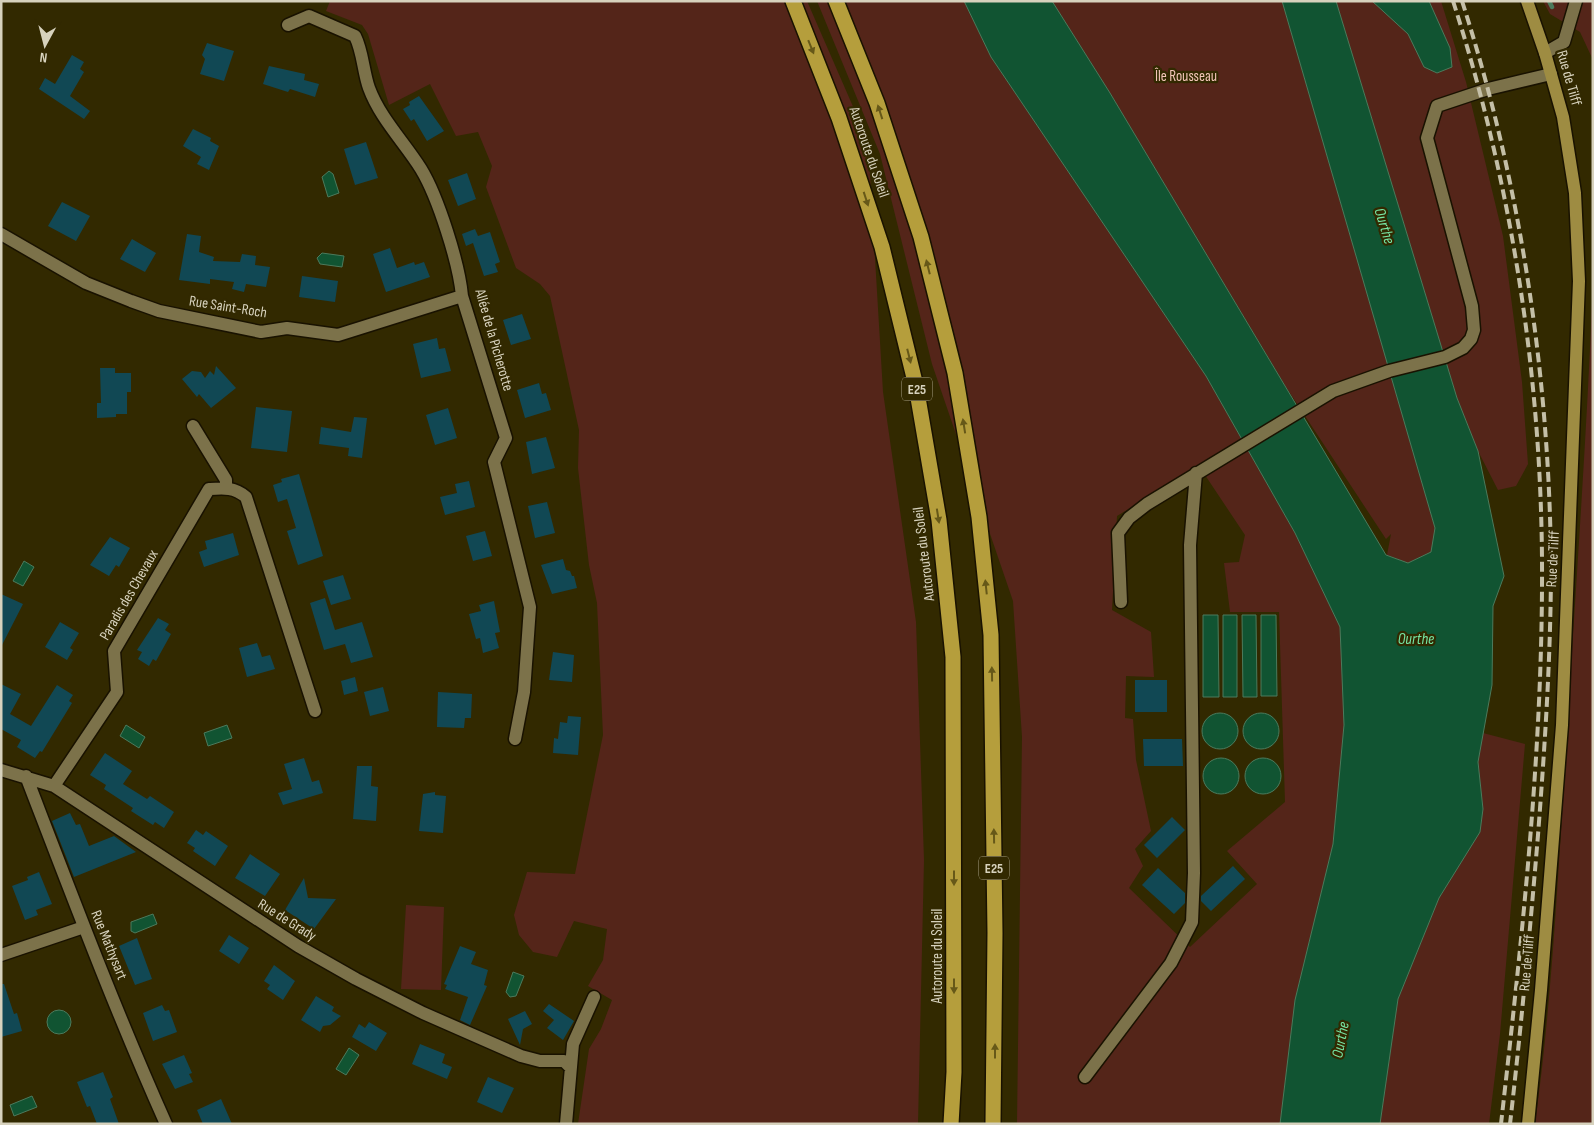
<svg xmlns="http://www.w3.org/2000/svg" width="1594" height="1125" viewBox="0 0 1594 1125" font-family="'Sofia Sans Condensed',sans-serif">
  <rect width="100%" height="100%" fill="#322900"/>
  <path fill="#542519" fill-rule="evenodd" d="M330 1H807L868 141 883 392 916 622 924 860 918 1124H578L589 1049 601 1029 612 1000 588 986 603 960 607 929 574 921 557 957 533 952 519 935 514 915 527 872 575 874 603 735 597 603 589 565 578 468 579 430 550 296 540 284 516 268 486 187 492 166 478 132 456 136 430 84 389 105 368 34 362 25 326 11Z
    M817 1H964L991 57 1206 376 1295 533 1340 627 1344 725 1333 844 1295 1000 1280 1124H1017L1022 737 1013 601 932 364 880 154ZM1199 466 1245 535 1239 562 1224 563 1230 612H1279L1285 802 1227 851 1257 884 1190 947 1129 888 1143 866 1135 849 1151 831 1136 760 1133 719 1125 718 1126 676 1154 677 1151 632 1112 610 1117 516Z
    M1052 1H1282L1435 528 1431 552 1408 563 1387 555 1391 534 1386 539 1286 387 1110 93Z
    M1336 1H1441L1466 82 1503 236 1522 382 1528 464 1516 486 1498 490 1478 451 1457 398Z
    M1543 1H1593V60L1580 32 1550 14Z
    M1593 280V1124H1535C1552 1000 1558 876 1566 751 1575 594 1587 437 1593 280Z
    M1483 733 1525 744 1500 1034 1489 1124H1380L1398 999 1439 898 1480 832 1483 809 1478 762Z
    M406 905 444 907 441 990 401 989Z"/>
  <path fill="#115432" stroke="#4c7a5c" d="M964 1H1052L1110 93 1386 555 1408 563 1431 552 1435 528 1282 1H1336L1457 398 1478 451 1504 576 1493 606 1492 685 1478 762 1483 809 1480 832 1439 898 1398 999 1380 1124H1280L1295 1000 1333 844 1344 725 1340 627 1295 533 1206 376 991 57Z
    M1372 1H1429L1450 48 1452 67 1437 73 1424 67 1408 34Z
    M329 171 333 174 339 193 328 197 322 177Z
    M322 253 344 256 342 267 320 264 317 258Z
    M24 561 34 567 23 586 13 581Z
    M1203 615H1218L1219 697H1203Z
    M1223 615H1237V697H1223Z
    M1242 615H1256L1257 697H1243Z
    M1261 615H1276L1277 696H1261Z
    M1243 731a18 18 0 1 1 36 0a18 18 0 1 1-36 0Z
    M1202 731a18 18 0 1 1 36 0a18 18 0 1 1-36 0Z
    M126 725 145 737 139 748 120 736Z
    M227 725 232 738 208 746 204 733Z
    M1245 776a18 18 0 1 1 36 0a18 18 0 1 1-36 0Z
    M1203 776a18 18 0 1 1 36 0a18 18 0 1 1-36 0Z
    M153 914 157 924 135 933 131 931V922Z
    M513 972 524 976 516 996 510 997 506 992Z
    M47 1022a12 12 0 1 1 24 0a12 12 0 1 1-24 0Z
    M349 1048 359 1055 346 1075 336 1069Z
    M32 1096 37 1107 14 1116 10 1105Z"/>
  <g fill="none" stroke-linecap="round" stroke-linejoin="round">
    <path stroke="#4c7a5c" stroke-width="4.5" d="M1549 1 1552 7"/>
  </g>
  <path fill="#114854" d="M207 43 234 51 224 81 200 74 205 59 202 55Z
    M72 55 84 62 80 69 84 72 70 96 90 111 84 119 39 89 45 78 55 84Z
    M269 66 305 74 304 80 319 84 315 97 290 89 288 92 263 84Z
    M419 96 444 131 427 141 414 119 411 121 403 109 410 105 409 102Z
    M193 129 211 138 210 141 219 146 209 170 197 164 201 157 183 146Z
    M366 142 378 178 355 185 344 149Z
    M467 173 476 199 458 206 448 180Z
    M62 202 90 216 76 241 48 226Z
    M475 229 478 236 490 232 500 262 495 264 498 272 484 276 473 243 466 246 462 234Z
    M187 234 201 236 199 252 214 257 213 261 240 262 242 254 256 256 255 265 270 267 266 287 246 284 244 292 232 289 234 282 210 279V284L179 280Z
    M132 239 156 253 145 272 120 259Z
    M390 248 397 268 414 262 415 265 424 262 430 277 386 292 373 254Z
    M302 276 338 281 335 302 299 297Z
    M522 314 531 339 511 345 503 320Z
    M437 338 439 349 445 348 451 371 421 378 413 344Z
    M216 366 236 388 211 408 199 394 197 397 182 379 192 371 201 372 205 378 210 371 214 375Z
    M100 368H115V373H131V392H127V414H116V417L97 418V403H101Z
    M539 383 542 394 546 393 551 410 525 418 517 390Z
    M256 407 292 411 287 452 251 448Z
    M448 408 457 438 435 445 426 415Z
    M354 417 367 418 362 458 348 456 349 448 319 444 321 427 351 432Z
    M546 437 555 468 532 474 526 442Z
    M299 474 323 556 298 565 287 531 296 528 287 499 278 502 273 485 282 482 281 479Z
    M469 481 475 507 445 515 440 497 457 493 455 484Z
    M547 502 555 533 535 538 528 506Z
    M485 531 492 556 473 561 466 536Z
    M233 533 239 555 204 567 199 552 207 549 205 541Z
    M110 537 130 548 119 567 116 565 109 576 90 565Z
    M563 559 566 570 570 571 572 576H574L577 588 552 594 541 565Z
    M343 575 351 599 331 605 323 581Z
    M1 594 23 604 1 647Z
    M325 598 335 630 362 622 373 657 351 663 345 644 324 650 310 603Z
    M494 601 500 632 495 633 499 648 483 653 480 638 476 639 469 614 481 611 479 605Z
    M158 618 169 624 165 630 171 634 156 661 153 659 149 666 138 659 142 652 137 650Z
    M60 622 79 633 70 648 73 650 67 660 45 647Z
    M257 643 262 657 270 655 275 669 247 677 239 648Z
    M553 652 574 655 572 682 549 680Z
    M355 677 358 691 344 695 341 681Z
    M1135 680H1167V712H1135Z
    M1 684 21 694 10 714 31 726 57 685 73 695 69 701 72 703 42 752 40 751 35 758 17 747 21 740 1 729Z
    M383 687 389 711 370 716 364 692Z
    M438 692 472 694 471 718H465L464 728 437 727Z
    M568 716 581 717 578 755 553 753 554 738 558 739 560 722 567 723Z
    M1143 739H1182L1183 766H1144Z
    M105 753 132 771 123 784 147 799 150 796 174 812 164 828 155 822 153 825 131 811 133 808 104 789 106 785 90 775Z
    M304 758 312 782 319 780 323 793 283 805 278 793 292 789 284 764Z
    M357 766H372L371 786 378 787 376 821 353 819Z
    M435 792V795L446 796 443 833 419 831 423 794Z
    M70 813 76 825 80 824 89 846 114 836 136 852 74 877 52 821Z
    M1172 817 1185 830 1157 858 1144 845Z
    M196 830 203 835 206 831 228 846 215 866 193 851 195 848 187 843Z
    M250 854 280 874 265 896 235 878Z
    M1233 866 1245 879 1211 911 1201 901V896Z
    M1158 868 1185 893V903L1174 914 1142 885Z
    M39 872 52 904 36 910 38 915 25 920 12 886 28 880 27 877Z
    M304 878 308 898 336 899 314 929 285 910Z
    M229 935 249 948 239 964 219 951Z
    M137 938 152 979 135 985 119 946Z
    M460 946 476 952 471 964 488 970 484 985 487 986 470 1025 460 1020 468 997 445 989 447 985 444 984Z
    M274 965 295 981 283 1000 267 989 270 985 264 981Z
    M1 984H4L14 1014 17 1013 22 1031 1 1037Z
    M316 996 334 1007 332 1011 341 1016 330 1025 323 1026 320 1032 301 1020Z
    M549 1004 574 1021 563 1040 547 1028 554 1020 543 1011Z
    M162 1005 165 1011 169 1010 177 1032 153 1041 143 1013Z
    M525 1011 532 1024 523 1029 520 1045 508 1019Z
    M369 1022 387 1033 376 1051 352 1037 359 1024 365 1028Z
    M420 1044 445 1054 442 1063 452 1067 447 1079 412 1064Z
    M184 1055 192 1073 189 1074 193 1082 175 1089 162 1064Z
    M103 1072 113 1097 110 1099 119 1124H97L90 1106 87 1107 77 1082Z
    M488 1077 514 1088 502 1113 477 1102Z
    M221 1099 232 1124H203L197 1110Z"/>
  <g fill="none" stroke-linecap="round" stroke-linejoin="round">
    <g stroke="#191200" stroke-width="15">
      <path id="minor" d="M288 25 309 16 355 36C363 52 363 71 369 88 380 118 404 142 421 169 438 197 459 263 462 296L506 438 494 462 530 607 524 692 515 739
        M1545 53 1564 42 1576 1
        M1 234 86 283 131 301 159 311 261 332 287 328 338 335 462 296
        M193 426 226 480V487
        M1121 602 1118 533 1129 518 1147 504 1333 391 1389 371 1445 357 1463 348 1471 339 1474 330 1472 306 1427 138 1437 106 1488 89 1551 74
        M1 770 54 786 298 946 356 979 423 1013 521 1056 540 1061H564L570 1067
        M26 776C71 893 115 1010 166 1124
        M54 786 117 692 114 651 209 489C224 488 234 487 246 497L315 711
        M1 955 84 927
        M1085 1077 1171 963 1192 922 1194 873 1190 545 1196 473
        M566 1124 573 1044 594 997"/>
    </g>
    <g stroke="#191200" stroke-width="15">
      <path id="major" d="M1527 1 1545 53 1563 117 1575 193 1579 281 1562 725 1541 990 1528 1124"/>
    </g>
    <g stroke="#191200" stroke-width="18">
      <path id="highway" d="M793 1 839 118 882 247 916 386 939 520 953 657 954 1072 951 1124
        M836 1 877 103 921 237 955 373 979 517 991 635 995 933 993 1124"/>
    </g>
    <use href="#minor" stroke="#7c724a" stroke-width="12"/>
    <use href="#major" stroke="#9e8c42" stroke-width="12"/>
    <use href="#highway" stroke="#b59e3c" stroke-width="15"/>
    <path stroke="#c4bfa7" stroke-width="4" stroke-dasharray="10 5" stroke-linecap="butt" d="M1453 1C1511 181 1541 373 1542 562 1543 749 1522 938 1501 1124
      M1462 1C1520 181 1549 373 1551 562 1551 653 1545 744 1538 835 1530 931 1521 1028 1510 1124"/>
  </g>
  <defs><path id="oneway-solid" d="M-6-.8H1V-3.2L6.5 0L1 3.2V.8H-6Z" transform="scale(1.25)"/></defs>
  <g fill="#665818">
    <use href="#oneway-solid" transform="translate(811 47) rotate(68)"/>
    <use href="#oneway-solid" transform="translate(880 112) rotate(-108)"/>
    <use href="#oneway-solid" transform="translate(866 199) rotate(72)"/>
    <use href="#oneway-solid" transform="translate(928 267) rotate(-104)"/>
    <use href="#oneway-solid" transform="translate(909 356) rotate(76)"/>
    <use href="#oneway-solid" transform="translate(964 426) rotate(-99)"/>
    <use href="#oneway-solid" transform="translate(938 516) rotate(81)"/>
    <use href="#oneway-solid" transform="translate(986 587) rotate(-96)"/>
    <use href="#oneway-solid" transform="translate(992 674) rotate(-91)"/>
    <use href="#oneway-solid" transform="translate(994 836) rotate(-91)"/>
    <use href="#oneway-solid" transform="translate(954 878) rotate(90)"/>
    <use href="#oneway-solid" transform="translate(954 986) rotate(90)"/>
    <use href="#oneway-solid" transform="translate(995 1051) rotate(-90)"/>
  </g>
  <g text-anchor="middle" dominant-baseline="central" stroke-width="4.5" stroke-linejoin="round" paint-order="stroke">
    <g fill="#322900" stroke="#a69f84" stroke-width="1">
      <rect x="902" y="377.5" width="30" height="23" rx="4"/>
      <rect x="979" y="856.5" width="30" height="23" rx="4"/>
    </g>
    <g font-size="14" font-weight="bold" fill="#d7d2bd">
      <text x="917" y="389">E25</text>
      <text x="994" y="868">E25</text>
    </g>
    <g font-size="15" fill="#f4c6b9" stroke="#322900">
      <text x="1186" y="76">Île Rousseau</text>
    </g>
    <g font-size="15" fill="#d7d2bd" stroke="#322900">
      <text transform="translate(1569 78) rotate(74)">Rue de Tilff</text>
      <text transform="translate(869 152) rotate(71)">Autoroute du Soleil</text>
      <text transform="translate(228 307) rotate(9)">Rue Saint-Roch</text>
      <text transform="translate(494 340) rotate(74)">Allée de la Picherotte</text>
      <text transform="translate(924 554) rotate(-97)">Autoroute du Soleil</text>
      <text transform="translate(1553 559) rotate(-87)">Rue de Tilff</text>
      <text transform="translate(129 595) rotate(-60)">Paradis des Chevaux</text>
      <text transform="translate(287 920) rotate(32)">Rue de Grady</text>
      <text transform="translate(109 945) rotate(68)">Rue Mathysart</text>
      <text transform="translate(937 956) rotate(-90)">Autoroute du Soleil</text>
      <text transform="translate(1527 963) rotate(-85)">Rue de Tilff</text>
    </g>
    <g font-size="16" font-style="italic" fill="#76e5a3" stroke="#322900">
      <text transform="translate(1384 226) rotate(73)">Ourthe</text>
      <text x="1416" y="639">Ourthe</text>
      <text transform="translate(1341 1040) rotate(-79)">Ourthe</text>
    </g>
  </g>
  <rect width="1594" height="1125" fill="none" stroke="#d7d2bd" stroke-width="5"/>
  <g transform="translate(45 45) rotate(187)" stroke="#322900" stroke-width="4" paint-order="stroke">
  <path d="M0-4L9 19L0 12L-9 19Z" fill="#d7d2bd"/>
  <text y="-8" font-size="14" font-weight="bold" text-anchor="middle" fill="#d7d2bd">N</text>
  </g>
</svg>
